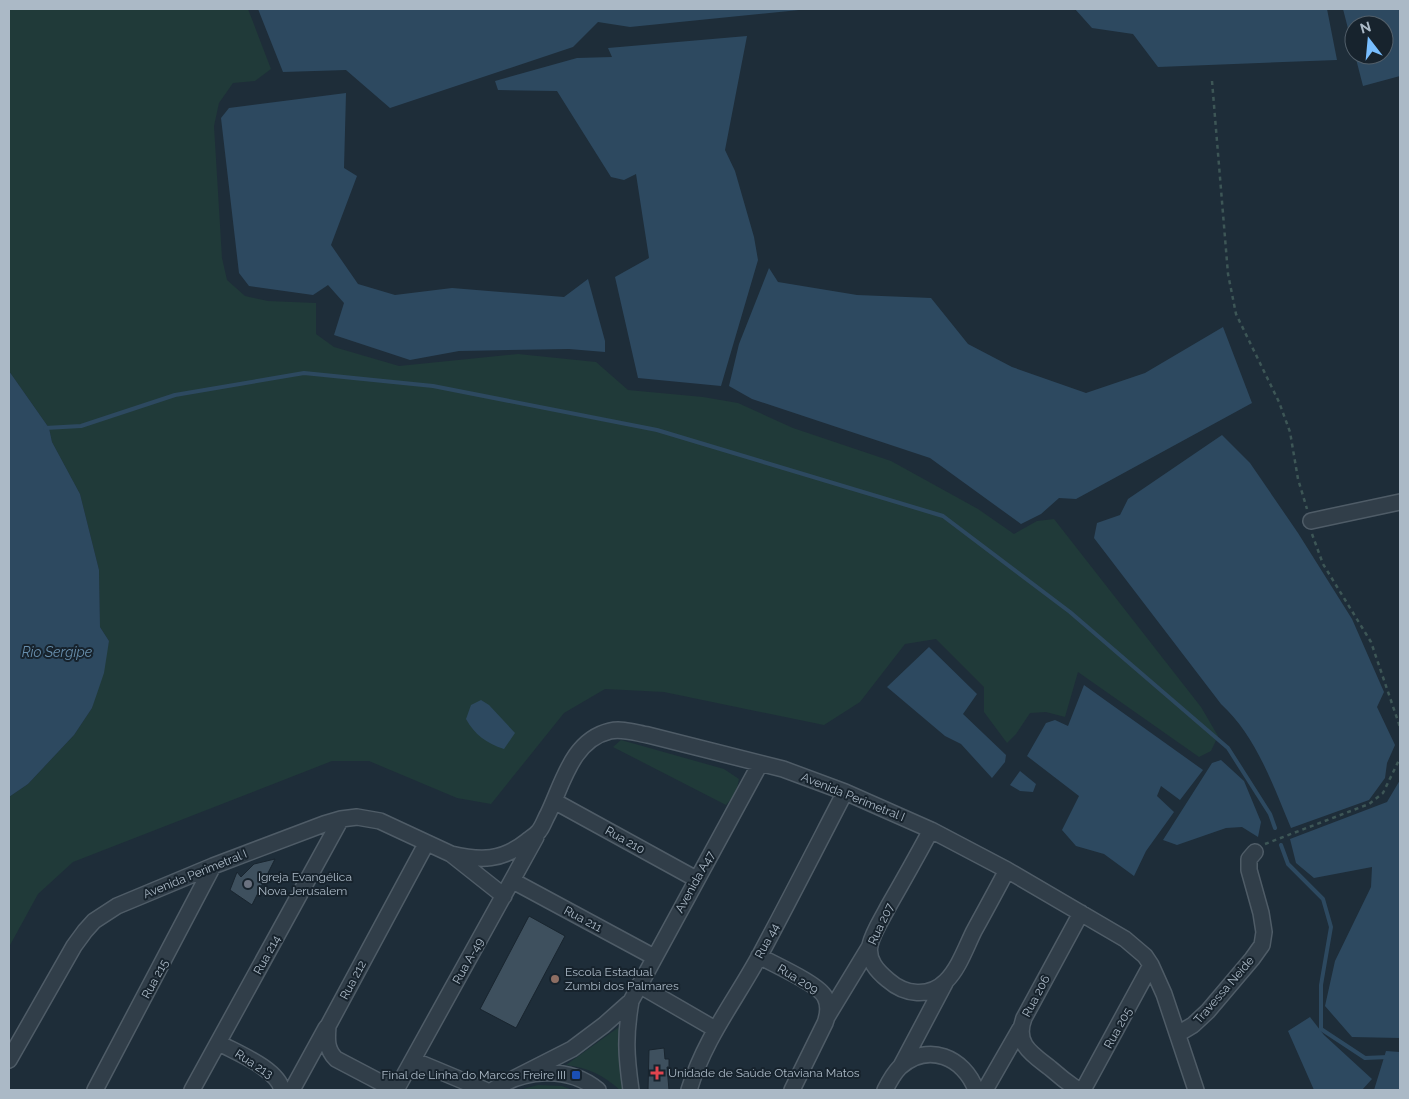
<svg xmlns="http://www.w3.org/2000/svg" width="1409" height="1099" viewBox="0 0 1409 1099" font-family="Raleway,sans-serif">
  <rect width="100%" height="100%" fill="#1e2d39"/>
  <path fill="#203a39" d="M9 9H248L271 69 255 81 233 83 219 103 214 126 222 258 227 280 245 296 268 301 316 303V334L334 347 399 366 518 354 596 362 628 390 703 397 738 403 793 428 891 461 978 509 1014 534 1037 521 1054 519 1201 707 1218 736 1211 751 1199 757 1078 672 1065 717 1046 712 1030 713 1016 734 1007 743 984 712V687L936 639 905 644 860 702 824 725 664 692 605 689 564 713 491 804 457 798 369 761H332L73 862 38 894 9 947V797L28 784 74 735 92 708 109 641 100 627 99 570 80 494 52 442 49 428 9 371Z
    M621 740 724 769 739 779 736 793 726 805 613 747Z
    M619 1027 623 1090H620C603 1075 589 1068 566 1065Z
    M538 1085 562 1086 572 1090H519Z"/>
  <path fill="#2d4960" d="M258 9H809L630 27 598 22 573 47 390 108 346 70 283 72Z
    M1075 9H1327L1337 60 1158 67 1133 34 1092 28Z
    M1343 9H1400V76L1363 86 1355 55H1384V25H1354V52Z
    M747 36 725 150 735 171 754 237 758 260 721 386 638 378 615 277 649 258 636 174 624 180 611 177 557 91 498 90 495 81 577 58 612 57 608 48Z
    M346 93 344 168 357 176 331 245 358 284 395 295 452 288 564 297 588 279 605 341V352L569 349 459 351 410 360 334 335 344 303 328 285 313 295 249 286 239 273 221 118 229 108Z
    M769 268 778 282 857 295 931 298 968 344 1012 367 1086 393 1145 373 1223 327 1252 403 1076 499 1059 498 1041 514 1021 524 930 458 752 399 729 386 739 344Z
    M9 371 49 428 52 442 80 494 99 570 100 627 109 641 104 673 92 708 74 735 28 784 9 797Z
    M1222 435 1250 463 1298 533 1352 619 1384 692 1377 707 1395 745 1387 763 1385 778 1369 800 1291 828C1273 785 1256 736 1221 704L1094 538 1097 523 1120 515 1128 499Z
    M929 647 977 694 963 714 1006 755 1005 762 992 778 961 744 945 736 887 687Z
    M1084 685 1203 770 1180 800 1161 786 1157 796 1174 812 1146 851 1134 876 1104 854 1076 846 1062 830 1079 796 1027 756 1046 723 1055 720 1068 726Z
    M481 700 489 705 515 733 504 749C486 743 475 735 466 719L471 705Z
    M1221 760 1244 781 1261 822 1258 837 1242 827 1226 828 1177 845 1163 840 1212 763Z
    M1020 771 1036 784 1033 792 1020 791 1010 785Z
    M1400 780V1038L1352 1037 1325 1006 1335 961 1371 887 1372 867 1314 878 1296 863 1290 839 1387 802Z
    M1310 1017 1324 1035 1372 1079 1362 1090H1314L1288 1031Z
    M1386 1051 1400 1052V1090H1374Z"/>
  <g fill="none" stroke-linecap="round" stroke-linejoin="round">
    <path stroke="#2d4960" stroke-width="4" d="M45 428 81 426 175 395 304 373 433 386 657 430 943 516 1070 612 1228 748 1270 814 1275 828
      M1281 845 1288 864 1323 899 1331 927 1321 985V1029L1365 1058 1388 1057"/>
  </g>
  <path fill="#3e505e" stroke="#19252f" d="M275 859 252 905 230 890 237 872 241 877 254 864Z
    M529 916 565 936 516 1028 480 1009Z
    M664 1048 665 1059H669V1067H667L669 1090H648L649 1050Z"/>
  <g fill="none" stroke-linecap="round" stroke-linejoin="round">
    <g stroke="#4f5c67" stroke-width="18">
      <path id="street" d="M1311 521 1400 502
        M554 801 696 879
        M931 830C917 856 903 881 888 907 882 919 873 932 870 945 867 960 877 971 888 980 905 995 929 998 946 981 959 968 966 947 974 931 985 911 996 891 1007 870
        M451 854C481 861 502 861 527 841 531 838 536 835 539 831 543 826 545 819 548 814 563 783 572 740 610 731 622 728 636 733 648 735L783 769 845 792 931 830 1007 870 1125 939 1145 956 1151 965 1164 994 1196 1090
        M513 881 654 957
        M759 956C773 964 819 984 825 997 829 1005 828 1015 825 1023L792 1090
        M639 985 715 1029
        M827 1017 870 946
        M1178 1034 1193 1025 1208 1011 1252 959 1262 945 1264 932 1261 913 1249 870V859L1255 852
        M219 1043C237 1053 278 1069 282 1090
        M9 1060 74 946 85 931 94 921 117 906 213 866 324 824 341 819 357 817 380 821 451 854 504 896
        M413 1060 485 1090
        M901 1066 945 983
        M515 1078 572 1049 604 1025 631 1001
        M95 1090 213 866
        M192 1090 341 819
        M292 1090 326 1028
        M395 1090 336 1059C326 1049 327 1039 328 1026L426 844
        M396 1090 536 837
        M493 1090C523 1069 568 1065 598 1090
        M631 1090C626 1055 625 1036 631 1001L760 764
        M689 1090C705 1038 735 1001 760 955 789 901 817 846 845 792
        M885 1090C889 1082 894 1073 900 1067 928 1042 964 1057 976 1090
        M985 1090 1020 1029
        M1078 1090C1068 1083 1059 1076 1050 1068 1032 1054 1014 1044 1024 1018L1081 913
        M1083 1090 1151 965"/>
    </g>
    <path stroke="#3d5656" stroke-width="2.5" stroke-dasharray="4 4" stroke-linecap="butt" d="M1212 81 1228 274 1236 314 1279 402 1290 432 1298 479 1307 509
      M1312 534 1323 564 1371 642 1400 727
      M1265 844 1369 804 1383 793 1400 758"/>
    <use href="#street" stroke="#313e49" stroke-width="15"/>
  </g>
  <circle fill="#6b7280" stroke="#17232d" stroke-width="2" cx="248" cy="884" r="5"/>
  <circle fill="#8d6e63" stroke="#17232d" stroke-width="2" cx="555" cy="979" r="5"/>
  <path fill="#e0444e" stroke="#17232d" stroke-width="2" d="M654.5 1065.5h5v5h5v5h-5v5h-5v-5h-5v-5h5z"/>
  <rect fill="#1a4fb4" stroke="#17232d" stroke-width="2" x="571" y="1070" width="10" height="10" rx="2.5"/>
  <g text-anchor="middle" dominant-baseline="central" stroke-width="4" stroke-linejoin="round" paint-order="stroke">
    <g font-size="12" fill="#abb9c6" stroke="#17232d">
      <text transform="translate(853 797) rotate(22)">Avenida Perimetral I</text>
      <text transform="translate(625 840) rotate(29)">Rua 210</text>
      <text transform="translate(195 874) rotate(-22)">Avenida Perimetral I</text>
      <text transform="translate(695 882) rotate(-61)">Avenida A47</text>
      <text transform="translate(583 919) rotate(28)">Rua 211</text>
      <text transform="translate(881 924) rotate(-65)">Rua 207</text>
      <text transform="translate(767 941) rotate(-62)">Rua 44</text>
      <text transform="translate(267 955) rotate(-61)">Rua 214</text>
      <text transform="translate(468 961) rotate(-61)">Rua A-49</text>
      <text transform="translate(155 979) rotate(-62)">Rua 215</text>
      <text transform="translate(798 979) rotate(31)">Rua 209</text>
      <text transform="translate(353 980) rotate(-62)">Rua 212</text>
      <text transform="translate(1224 990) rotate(-49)">Travessa Neide</text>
      <text transform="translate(1036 996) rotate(-62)">Rua 206</text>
      <text transform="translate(1118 1028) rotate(-61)">Rua 205</text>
      <text transform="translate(254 1064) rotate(33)">Rua 213</text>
    </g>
    <g font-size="12" fill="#abb9c6" stroke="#17232d" text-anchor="start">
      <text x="258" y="877">Igreja Evangélica<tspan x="258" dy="14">Nova Jerusalem</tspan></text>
      <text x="565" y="972">Escola Estadual<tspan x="565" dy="14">Zumbi dos Palmares</tspan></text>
      <text x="668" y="1073">Unidade de Saúde Otaviana Matos</text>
      <text x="566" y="1075" text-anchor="end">Final de Linha do Marcos Freire III</text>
    </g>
    <g font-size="14" font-style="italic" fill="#688fad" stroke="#17232d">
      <text x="57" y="652">Rio Sergipe</text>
    </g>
  </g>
  <rect width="1409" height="1099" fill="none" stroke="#abb9c6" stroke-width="20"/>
  <g transform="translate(1369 40) rotate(344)"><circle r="24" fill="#17232d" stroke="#525f6a"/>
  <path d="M0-4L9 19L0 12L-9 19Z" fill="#78beff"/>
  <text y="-8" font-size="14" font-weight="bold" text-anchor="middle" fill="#abb9c6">N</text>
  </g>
</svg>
